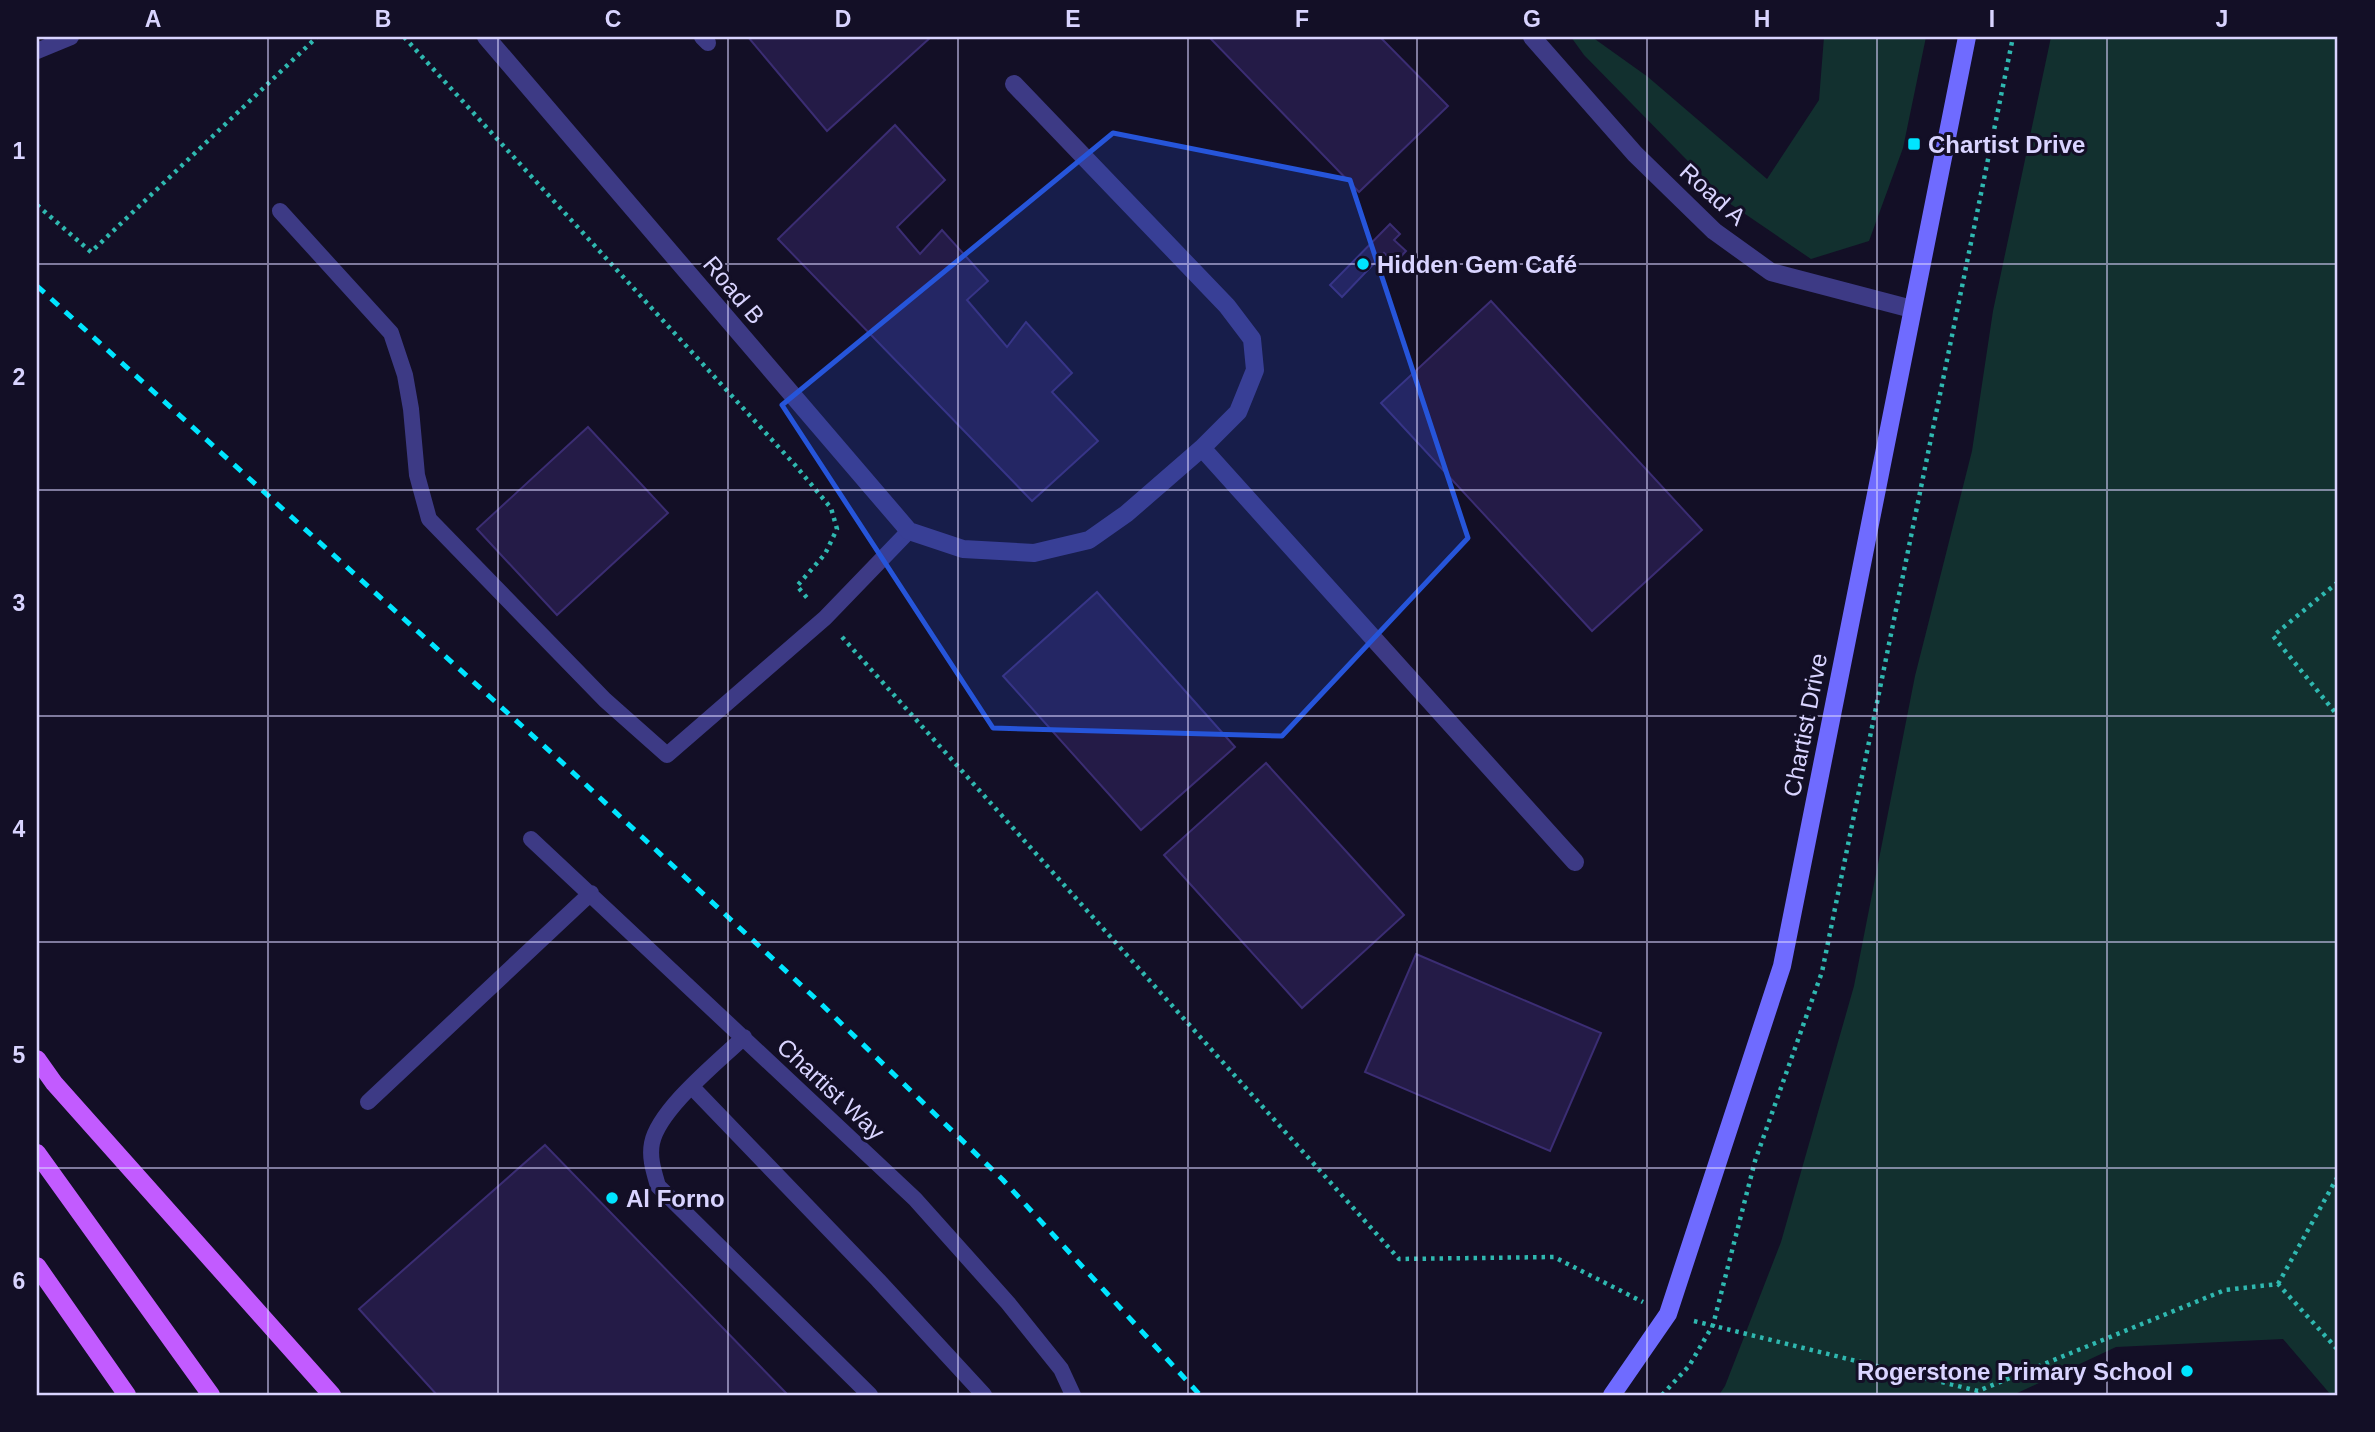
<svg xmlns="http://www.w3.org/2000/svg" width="2375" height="1432" viewBox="0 0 2375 1432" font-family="Helvetica,sans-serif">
  <rect width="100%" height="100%" fill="#130f26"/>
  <path fill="#12302f" d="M1571 37H1592L1648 77 1767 179 1819 100 1824 37H1926L1903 148 1869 241 1811 259 1729 203 1584 55Z
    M2051 37H2338V1395H2331L2283 1339 2116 1347 2013 1395H1719L1725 1386 1781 1242 1854 986 1915 676 1972 451 1993 311Z"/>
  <path fill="#241b47" stroke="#3b2d73" stroke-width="2" d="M748 37H931L827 131Z
    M1209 37H1380L1448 106 1359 192Z
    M895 125 945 180 897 227 920 254 942 230 988 281 967 300 1007 347 1026 322 1072 373 1052 392 1098 441 1032 501 778 239Z
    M1390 224 1400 234 1394 240 1406 251 1395 263 1384 253 1342 297 1330 285Z
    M1491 301 1702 530 1592 631 1381 403Z
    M588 427 668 513 557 615 477 529Z
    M1097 592 1235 747 1141 830 1003 676Z
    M1266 763 1404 915 1302 1008 1164 855Z
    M1416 954 1601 1033 1550 1151 1365 1072Z
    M545 1145 788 1395H437L359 1309Z"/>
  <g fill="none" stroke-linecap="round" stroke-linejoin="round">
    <path stroke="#2fb8b0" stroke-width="4.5" stroke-dasharray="3.5 5" stroke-linecap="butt" d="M404 37 795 465 831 508 837 529 825 554 797 586 808 599
      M37 205 91 252 317 37
      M2338 582 2273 636 2338 716
      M842 637 1399 1259 1554 1257 1643 1302
      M2278 1284 2338 1176
      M1694 1321 1978 1391 2225 1290 2278 1284 2338 1350
      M1662 1395 1689 1366 1713 1325 1755 1161 1822 972 2013 37"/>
    <path stroke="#3d3a85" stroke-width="16" d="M702 37 708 43
      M37 51 71 37
      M280 211 391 333 405 375 411 409 417 475 429 519 605 700 667 755 825 618 909 531
      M531 839 915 1199 1008 1303 1061 1369 1073 1395
      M744 1037C718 1062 659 1109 652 1143 649 1158 654 1172 658 1186L870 1395
      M692 1087 878 1280 984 1395
      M368 1102 591 893"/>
    <path stroke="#3d3a85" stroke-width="18" d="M486 37 909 531 963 549 1034 553 1089 540 1126 514 1202 448
      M1532 37 1635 154 1714 231 1771 272 1912 309
      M1014 84 1227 306 1252 339 1255 370 1238 412 1202 448 1575 862"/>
    <path stroke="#6f6bff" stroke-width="18" d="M1612 1395 1668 1314 1782 966 1967 37"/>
    <path stroke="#c25bff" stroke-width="18" d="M37 1059 54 1083 332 1395
      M37 1153 211 1395
      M37 1266 127 1395"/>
    <path stroke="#00e5ff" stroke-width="5" stroke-dasharray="10 9" stroke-linecap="butt" d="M37 286 554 755 816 999 1003 1180 1200 1395"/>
  </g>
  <path fill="#2655da" fill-opacity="0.2" stroke="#2655da" stroke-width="5" stroke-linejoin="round" d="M1113 133 1350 180 1468 538 1282 736 993 728 782 405Z"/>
  <path fill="none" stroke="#d9d4ff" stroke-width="2" stroke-opacity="0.55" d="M268 37V1395M498 37V1395M728 37V1395M958 37V1395M1188 37V1395M1417 37V1395M1647 37V1395M1877 37V1395M2107 37V1395M37 264H2338M37 490H2338M37 716H2338M37 942H2338M37 1168H2338"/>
  <g fill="#00e5ff" stroke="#130f26" stroke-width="2.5">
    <rect x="1907" y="137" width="14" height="14" rx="3.5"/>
    <circle cx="1363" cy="264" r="7"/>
    <circle cx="612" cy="1198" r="7"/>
    <circle cx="2187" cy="1371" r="7"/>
  </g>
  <g text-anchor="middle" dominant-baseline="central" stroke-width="6" stroke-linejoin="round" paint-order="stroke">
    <g font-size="24" font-weight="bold" fill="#d9d4ff" stroke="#130f26" text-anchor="start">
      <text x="1928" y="144">Chartist Drive</text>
      <text x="1377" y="264">Hidden Gem Café</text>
      <text x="626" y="1198">Al Forno</text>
      <text x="2173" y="1371" text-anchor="end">Rogerstone Primary School</text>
    </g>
    <g font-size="24" fill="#d9d4ff" stroke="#130f26">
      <text transform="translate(1713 194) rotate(42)">Road A</text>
      <text transform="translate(734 290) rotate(50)">Road B</text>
      <text transform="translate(1805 725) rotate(-79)">Chartist Drive</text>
      <text transform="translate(831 1089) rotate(43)">Chartist Way</text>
    </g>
  </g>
  <rect width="2375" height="1432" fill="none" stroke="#130f26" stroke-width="77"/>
  <rect x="38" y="38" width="2298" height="1356" fill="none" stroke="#d9d4ff" stroke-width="2.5"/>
  <g font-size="23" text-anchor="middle" font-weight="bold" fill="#d9d4ff">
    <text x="153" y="27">A</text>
    <text x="383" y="27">B</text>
    <text x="613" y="27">C</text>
    <text x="843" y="27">D</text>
    <text x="1073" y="27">E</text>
    <text x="1302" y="27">F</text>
    <text x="1532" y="27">G</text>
    <text x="1762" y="27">H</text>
    <text x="1992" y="27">I</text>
    <text x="2222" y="27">J</text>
    <text x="19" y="159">1</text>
    <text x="19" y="385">2</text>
    <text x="19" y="611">3</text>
    <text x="19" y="837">4</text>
    <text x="19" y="1063">5</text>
    <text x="19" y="1289">6</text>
  </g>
</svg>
